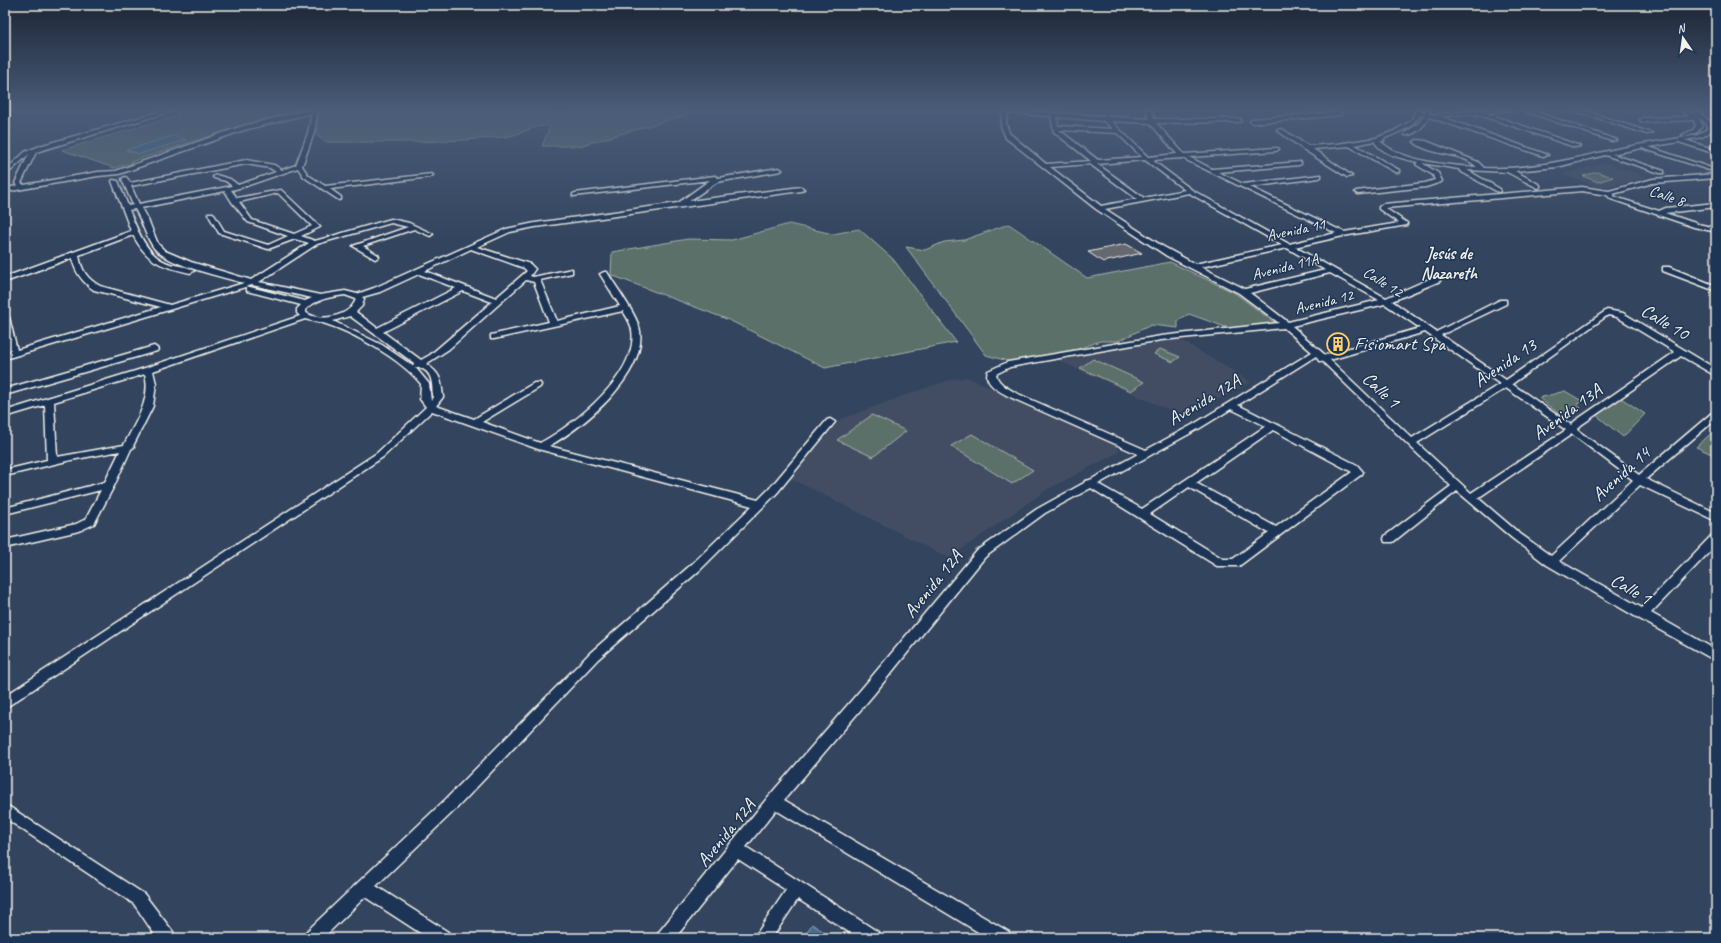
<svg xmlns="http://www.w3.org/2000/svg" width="1721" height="943" viewBox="0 0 1721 943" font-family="Caveat,sans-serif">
  <rect width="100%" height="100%" fill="#33445e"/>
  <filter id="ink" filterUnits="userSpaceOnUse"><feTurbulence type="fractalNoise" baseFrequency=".025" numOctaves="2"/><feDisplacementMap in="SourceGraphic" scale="8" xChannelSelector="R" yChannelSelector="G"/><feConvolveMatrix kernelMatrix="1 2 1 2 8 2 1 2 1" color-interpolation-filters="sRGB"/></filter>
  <g filter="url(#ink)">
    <path fill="#424e63" d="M1606 163 1647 177 1602 189 1562 174Z
      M1178 338 1251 382 1185 417 1057 360 1131 345Z
      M967 377 1117 446 1119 452 1048 489 949 558 790 478 839 420 914 392 950 380Z"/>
    <path fill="#5b706b" stroke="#a8b0aa" d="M186 110H308C247 123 189 142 131 162L133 163 114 168 62 150 179 115 176 113Z
      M339 110H541C559 119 576 111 596 110 625 110 654 110 683 110L690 114 579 146H542L550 126C532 124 520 136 503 137 445 143 386 142 327 142L318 137V114Z
      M1597 172 1613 177 1598 182 1583 176Z
      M789 224 833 234 859 229 893 259 956 342 825 368 729 320 611 275 612 252 688 239 732 240Z
      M1009 224 1087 278 1170 262 1235 293 1279 326 1228 328 1189 314 1178 320V328L1151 325 1118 341H1100L1062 355 1015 363 986 355 906 247 925 250 944 242 964 240Z
      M1160 349 1180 357 1173 362 1154 354Z
      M1093 359 1144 382 1131 391 1080 368Z
      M1565 391 1582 401 1577 404 1581 408 1564 418 1539 398Z
      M1621 398 1645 414 1623 437 1595 414Z
      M872 415 906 431 873 457 837 440Z
      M1716 429V456L1696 447Z
      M972 434 1033 470 1012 484 951 446Z"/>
    <path fill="#476d8f" stroke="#8ca2b3" d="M173 136 186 140 139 154 126 150Z
      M812 924 827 934 824 938H811L805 935Z"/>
    <path fill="#666770" stroke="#f4f1e8" d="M1126 244 1142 253 1103 262 1088 252Z"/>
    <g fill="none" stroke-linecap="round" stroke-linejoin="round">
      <g stroke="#f4f1e8" stroke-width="3">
        <path id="minor" d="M166 110H175L36 152 21 183 24 185 98 172 116 171 240 127 294 113 310 110H322L317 112 314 133 302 166 308 175 325 186 432 174 433 175 430 177 330 189 341 197V199L339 200 304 177 298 168 243 187 231 190 237 198 281 190 320 227 301 236 315 241 391 219 409 223 433 234 430 236 414 229 363 246 378 255 379 257 375 259 353 246 408 227 391 223 317 244 259 282 320 295 345 291 357 294 374 288 506 229 535 223 678 203 710 180 573 196V194L575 193 715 176 718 178 779 168 782 170 781 171 717 182 689 201 801 187 804 189 801 191 535 227 510 232 477 247 530 264 535 269 530 276 533 277 572 269V273L540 280 557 321 620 306 600 274 604 272H607C615 286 638 316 640 331 646 375 584 427 549 446L758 500 769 489 827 420 830 419 835 422 777 493 700 570 598 659 456 809 376 886 448 932 450 938H428L365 897 323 938H304L306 932 446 799 590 653 692 564 752 506 538 449 432 411 383 457 5 708V696L377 453 426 407 420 399 421 384C401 359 353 332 323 323 317 321 311 321 305 319L153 371 156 384 153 406 133 446 134 447 131 449 115 484 94 524 79 531 5 548V540L76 524 86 519 101 490 5 514V508L105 482 120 451 71 460 5 476V470L47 460 45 405 5 417V411L145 368 300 316 297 313V309L301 305 247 291V287H250L305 301 312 298 252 285 5 359V353L10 352 5 333V315L9 317 17 350 161 307 94 290C82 282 75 272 72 258L5 282V277L131 231 112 181 113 180 118 181 128 206 133 205 122 179 125 177 127 178 130 183 246 160 274 165 282 170 296 165 308 133 312 113 244 130 119 174 98 176 5 192V188L18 186 15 183 29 154 5 176V171L25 152 43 145ZM246 164 270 168 276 172 238 185 230 179 216 175 213 177 214 178 226 181 232 186 139 204 131 186ZM225 191 232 202 248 222 288 236 268 245 224 231 213 213H209L208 214 219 233 268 249 295 239 309 243 251 280 191 262 165 251 158 244 149 222 141 208ZM278 193 312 226 294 234 252 220 239 202ZM135 209C142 221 145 234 152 245 162 264 223 277 244 283L170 305 100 286C87 279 81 270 79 255L133 235C148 263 161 266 190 273L194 271C188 266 177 266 170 264 146 256 138 231 129 210ZM471 249 524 268 527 271 496 298 425 271ZM419 274 456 288 377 328 356 312 362 306 364 299 362 297 380 292ZM526 280 534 282 549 322 491 335V339H494L623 311C626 316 631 323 632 330 639 374 574 425 540 443L482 422 540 387 541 385 540 383H534L474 419 436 406 443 397C441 380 441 374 426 364L449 349ZM463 291 492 302 430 355 421 360 383 332ZM345 295 356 299C350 317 319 323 305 312V310C316 299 330 297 345 295ZM350 316 414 363 413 366 382 345 333 321ZM415 367C433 369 432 382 433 397L431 401 429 384ZM145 374C152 399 135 423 124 445L57 457 54 402Z
          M1003 110 1149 119 1146 110H1152L1154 119H1241V121L1239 122 1156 123 1184 154 1278 148 1279 149 1276 151 1189 157 1212 169 1301 162V164L1299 165 1218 172 1243 184 1321 175V177L1319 178 1250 187 1344 232 1399 223 1379 209V207L1383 204 1582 187 1609 191 1653 179 1716 174V178L1653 183 1613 194 1615 197 1659 211 1666 208 1716 203V207L1665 213 1698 224 1716 228V232L1694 227 1611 199 1607 195 1582 191 1385 208 1407 223V225L1343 236 1295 247 1386 298 1434 277H1440V281L1392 301 1436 332 1500 300H1506V304L1441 335 1506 380 1607 310 1623 313 1716 369V376L1681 356 1581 425 1577 430 1639 475 1713 412 1716 411V419L1646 479 1716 513V521L1640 485 1559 561 1642 608 1712 535 1716 534V545L1651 613 1716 650V661L1638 618 1547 565 1512 538 1457 491 1393 542H1385L1384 539 1385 536 1451 486 1322 361H1319L1316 356 1238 405 1357 465 1363 472 1362 474 1239 566H1217L1091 488 1045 513 985 557 874 694 784 800 1009 932 1011 938H988L776 810 746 847 878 932 880 938H858L798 899 772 938H754L786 890 738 859 675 938H657L659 932 769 796 864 686 977 551 1037 509 1084 483 1085 481 1090 480 1138 454 1010 397C1001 392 983 384 988 371L1008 362 1161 336 1279 323 1239 293 1167 256 1096 209 1006 138 1001 126ZM1008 113 1051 116 1054 132 1091 161 1046 164 1009 133 1006 123ZM1057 117 1104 121 1113 129 1058 126ZM1111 121 1150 123 1177 154 1148 157ZM1059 130 1117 133 1142 157 1098 160ZM1182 158 1336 233 1289 244 1192 190 1152 160ZM1145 160 1185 190 1144 198 1097 164ZM1090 164 1137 199 1101 206 1050 167ZM1189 193 1282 245 1195 264 1162 246 1105 209ZM1287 248 1325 270 1245 289 1201 267ZM1330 273 1379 300 1288 322 1250 293ZM1385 304 1420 328 1325 355 1292 326ZM1608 315 1617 317 1675 352 1575 421 1571 425 1512 384ZM1284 328 1312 352 1194 424 1146 450 1016 393C1008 388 998 384 996 374L1010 367 1161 340ZM1425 332 1500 384 1412 438 1330 360ZM1506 388 1566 430 1471 493 1417 443ZM1231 409 1266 426 1142 509 1098 484 1200 428ZM1273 430 1352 472 1276 527 1196 483ZM1572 434 1633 480 1551 556 1519 533 1478 498ZM1189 487 1269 533 1233 559H1223L1150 514Z
          M1416 110H1422L1421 113H1425V110H1431L1430 114 1434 115 1477 110H1509L1486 113 1580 146 1575 147 1477 114 1439 116 1548 155 1543 156 1429 117C1425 125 1415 136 1405 135V133L1419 123 1424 116 1420 115 1410 127 1383 139 1384 141H1380C1400 161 1450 166 1477 167 1461 151 1432 157 1414 142L1417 140 1426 141 1478 162 1484 168C1532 170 1571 159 1617 149 1644 143 1671 140 1698 135L1707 129V124L1690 110H1696L1712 123 1713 130 1702 137 1685 140 1716 150V154L1679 142 1649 147 1714 169 1709 170 1642 148 1612 154 1664 171V173H1660L1605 155 1557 167 1515 171 1540 185V187L1538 188 1507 172 1467 170 1500 189V191L1498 192 1460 171 1459 169 1422 163 1438 173 1442 181 1441 182 1426 187 1358 194 1355 192 1356 191 1425 183 1435 180 1433 175 1417 165 1416 164 1418 162C1404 159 1382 155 1374 141L1355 145 1399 170V172H1395L1349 146 1313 149 1352 176 1347 177 1303 149 1277 130 1282 129 1308 146 1337 144 1376 138 1394 131 1411 121Z
          M1522 110H1530L1617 140 1612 141Z
          M1573 110H1582L1652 133 1647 134Z
          M1681 110H1687L1699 117 1702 126 1697 132 1685 137 1682 135 1693 130 1696 126 1694 120 1643 122 1640 120 1643 118 1690 117Z
          M1339 112 1342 114 1341 115 1253 123 1250 121 1253 119Z
          M1663 267H1669L1716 286V291L1663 271Z
          M154 346 158 349 157 351 5 395V389Z
          M5 804 144 894 173 932 175 938H157L134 904 5 818Z"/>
      </g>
      <use href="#minor" fill="#1d3557" fill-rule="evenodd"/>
    </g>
  </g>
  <linearGradient id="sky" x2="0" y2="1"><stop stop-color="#1c2534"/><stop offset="0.45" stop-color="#4a5c79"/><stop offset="1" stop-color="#4a5c79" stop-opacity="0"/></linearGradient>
  <rect width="1721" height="242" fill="url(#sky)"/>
  <defs>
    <g id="building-ring" transform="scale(1.15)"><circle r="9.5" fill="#1d3557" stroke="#ffd166" stroke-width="1.5"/><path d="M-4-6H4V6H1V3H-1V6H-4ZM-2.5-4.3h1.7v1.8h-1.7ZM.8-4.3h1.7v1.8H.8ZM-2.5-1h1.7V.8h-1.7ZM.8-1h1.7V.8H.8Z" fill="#ffd166"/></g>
  </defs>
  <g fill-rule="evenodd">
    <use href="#building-ring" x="1338" y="344"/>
  </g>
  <g text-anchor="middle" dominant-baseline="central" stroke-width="3" stroke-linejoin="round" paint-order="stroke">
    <g font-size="16" fill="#f4f1e8" stroke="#1d3557">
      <text transform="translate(1667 196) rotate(19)">Calle 8</text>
      <text transform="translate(1296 230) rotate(-12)">Avenida 11</text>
      <text transform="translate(1285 267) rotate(-14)">Avenida 11A</text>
      <text transform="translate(1383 282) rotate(32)">Calle 12</text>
      <text transform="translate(1324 302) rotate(-14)">Avenida 12</text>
    </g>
    <g font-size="17" font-weight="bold" fill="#f4f1e8" stroke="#1d3557">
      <text x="1449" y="253">Jesús de<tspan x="1449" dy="20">Nazareth</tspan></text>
    </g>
    <g font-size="19" fill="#f4f1e8" stroke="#1d3557">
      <text transform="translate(1665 322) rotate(31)">Calle 10</text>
      <text transform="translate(1505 363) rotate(-34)">Avenida 13</text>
      <text transform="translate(1381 390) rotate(43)">Calle 1</text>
      <text transform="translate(1204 400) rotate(-31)">Avenida 12A</text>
      <text transform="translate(1567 412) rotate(-36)">Avenida 13A</text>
      <text transform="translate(1621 474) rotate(-42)">Avenida 14</text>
      <text transform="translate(933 584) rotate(-51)">Avenida 12A</text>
      <text transform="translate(1631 589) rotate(30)">Calle 1</text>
      <text transform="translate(726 833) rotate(-51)">Avenida 12A</text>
    </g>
    <g font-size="19" fill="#f4f1e8" stroke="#1d3557" text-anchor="start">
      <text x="1354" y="344">Fisiomart Spa</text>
    </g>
  </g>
  <rect width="1721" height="943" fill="none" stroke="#1d3557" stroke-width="20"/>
  <rect x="10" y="10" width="1701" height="923" fill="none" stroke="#f4f1e8" stroke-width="1.5" filter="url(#ink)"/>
  <g transform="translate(1683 38) rotate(347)" stroke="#1d3557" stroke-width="3" paint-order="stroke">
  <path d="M0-3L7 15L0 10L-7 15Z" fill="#f4f1e8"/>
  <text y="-6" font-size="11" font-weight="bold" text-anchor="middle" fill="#f4f1e8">N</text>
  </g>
</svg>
